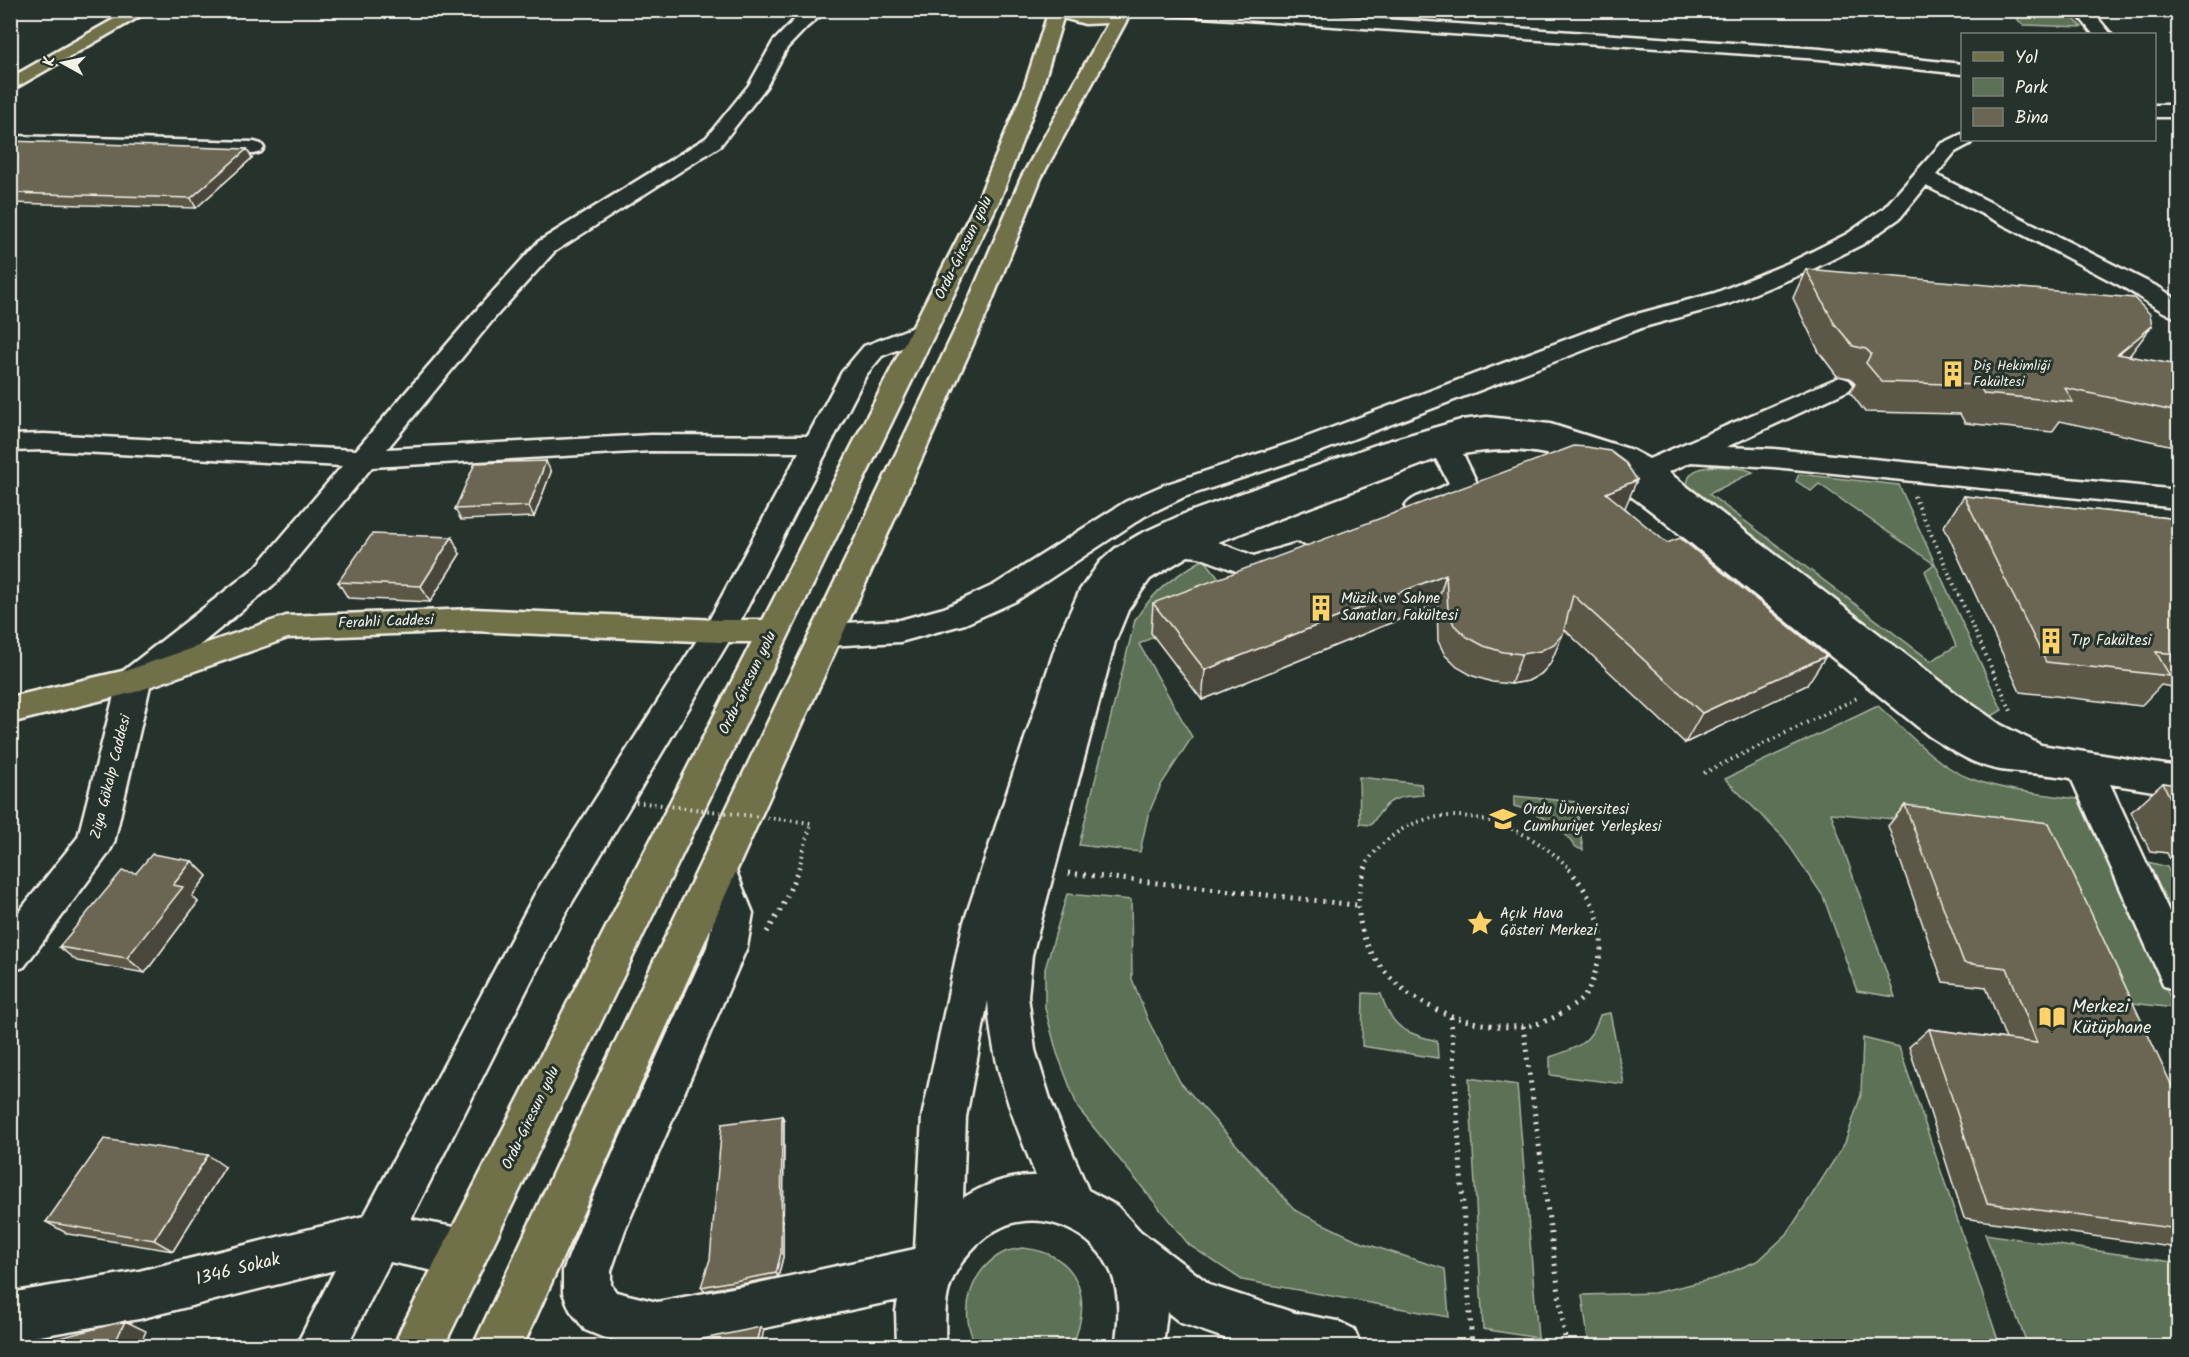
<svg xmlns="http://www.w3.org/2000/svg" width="2189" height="1357" viewBox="0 0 2189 1357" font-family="Kalam,sans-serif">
  <rect width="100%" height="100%" fill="#26332d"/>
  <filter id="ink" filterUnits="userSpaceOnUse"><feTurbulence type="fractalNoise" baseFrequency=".0167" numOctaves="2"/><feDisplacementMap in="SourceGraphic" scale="12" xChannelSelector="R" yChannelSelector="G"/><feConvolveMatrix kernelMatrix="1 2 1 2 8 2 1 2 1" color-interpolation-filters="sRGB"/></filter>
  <g filter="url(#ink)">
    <path fill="#5c7155" stroke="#a8b19e" stroke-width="1.5" d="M2009 11H2066L2082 27 2023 25Z
      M1715 466 1745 469 1753 472 1709 494 1931 661 1956 646 1925 571 1934 564 1819 484 1811 491 1796 481 1799 474 1899 485 2002 710 1987 719 1687 489C1686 470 1699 468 1715 466Z
      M1204 559 1234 597 1139 644 1192 737 1161 785 1148 815 1140 852 1079 845 1135 620C1156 588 1172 578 1204 559Z
      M1878 706C1906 730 1934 764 1969 778 2003 791 2042 794 2078 799L2175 1008 2124 1002 2041 833 1831 813 1895 997 1857 991 1823 896 1784 838 1725 779Z
      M1359 777 1421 784 1423 795C1392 797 1388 799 1371 825L1360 824Z
      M1514 796 1576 802 1583 850C1572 848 1570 838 1562 831 1548 818 1532 811 1514 806Z
      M2140 860 2167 867 2178 890V938Z
      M1067 894 1131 900 1132 979 1148 1020 1180 1082 1296 1211 1363 1243 1445 1269 1449 1317 1242 1280 1189 1245 1078 1108 1057 1053 1045 1008V969Z
      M1363 993 1381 994C1391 1027 1404 1033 1437 1041L1438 1058 1362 1046Z
      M1610 1013 1624 1084 1550 1075V1057C1575 1049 1592 1043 1600 1015Z
      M1863 1038 1899 1047 2000 1346H1589L1582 1295 1654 1293 1717 1278 1759 1260 1787 1234 1845 1143 1861 1095Z
      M1469 1078 1517 1085 1538 1338 1483 1329Z
      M1985 1234 2178 1263V1346H2028Z
      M1023 1248C1080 1254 1093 1299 1072 1346H977C957 1315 970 1268 1005 1252 1010 1250 1017 1249 1023 1248Z"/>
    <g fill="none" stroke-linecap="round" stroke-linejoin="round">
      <g stroke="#f4f1e8" stroke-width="5">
        <path id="minor" d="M807 10H827L807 27 787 48 766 87 720 146 554 252 497 315 387 449 651 435 808 436 842 372 864 346 924 323 933 325 936 330 933 335 882 356 866 375 735 631 564 916 411 1219 464 1229 481 1236 488 1253 481 1270 464 1277 390 1262 347 1346H296L335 1270 139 1319 10 1341V1293L139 1271 364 1216 536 892 706 626 799 452 651 451 372 467 278 581 150 686 114 843 108 854 24 967 10 972V923L78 837 118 680 123 671 256 567 342 466 44 450 10 451V435L44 434 356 450 481 305 538 242 706 138 749 85 773 42 795 19Z
          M1163 10H1253L1820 49 1962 64V74L1820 59 1171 15Z
          M2074 10H2091L2111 34H2093Z
          M2154 105H2178V117H2154Z
          M1962 134V140H1973L1970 144 1955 152 1936 175 2160 288 2178 300V318C2164 315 2135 293 2119 285 2055 251 1991 218 1926 186L1900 218 1863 244 1807 272 1731 303 1644 327 1314 454 1184 497 1145 516 1016 601 965 624 900 642 827 646 816 643 811 635 816 627 827 624 900 620 944 608 994 585 1125 502 1164 485 1294 442 1626 317 1715 293 1791 262 1847 234 1884 208 1941 144Z
          M10 136 254 142 261 144 264 148 261 152 254 154 10 148Z
          M1840 377 1849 380 1853 385 1849 390 1726 447 1774 449 2178 490V508L1774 467 1691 462 1668 472 1957 694 2001 725 2041 745 2178 767V795L2110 784 2178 931V991L2164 986 2071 778C2048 774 2024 773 2001 770 1975 766 1951 750 1929 736L1655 514C1590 464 1547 440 1463 454L1478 485C1466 504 1430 519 1409 514L1405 507C1414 493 1436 493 1449 483L1436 459 1218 542 1254 556 1295 544 1306 547 1310 554 1306 561 1276 572 1252 577 1199 557 1188 556 1150 579 1128 610 1115 642 1032 955 1028 996 1035 1050 1051 1102 1088 1190 1117 1206 1140 1231 1212 1286 1295 1313 1337 1321 1354 1329 1361 1346H1247L1181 1323 1167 1312 1163 1346H1115C1119 1322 1121 1299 1112 1274 1096 1233 1043 1208 1002 1227 980 1237 959 1261 951 1283 943 1304 946 1325 945 1346H897L896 1311 898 1300 678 1346H641L602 1337 585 1330 570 1310 563 1293V1271L587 1211 707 947 715 913 699 870 705 859 718 854 731 859 753 913 747 947 625 1230 611 1271V1285L616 1292 657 1302 754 1284 915 1249 922 1117 963 925 1059 636 1080 590 1100 562 1116 548 1140 534 1184 514 1378 444 1461 420 1487 417 1550 424 1632 450 1649 459ZM988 1001C991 1063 1013 1119 1036 1176 1011 1175 985 1184 963 1198L966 1117Z"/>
      </g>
      <g stroke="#f4f1e8" stroke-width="5">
        <path id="major" d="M130 10H151L10 91V78Z
          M474 609 719 620H774L785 623 790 631 785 639 774 642H719L474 631 288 638 135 692 10 723V697L131 669 286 616Z"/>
      </g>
      <g stroke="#f4f1e8" stroke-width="5">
        <path id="highway" d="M1049 10H1073L1094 14 1114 10H1136L1129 16 1041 178 987 313 523 1346H473L557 1164 963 313 1021 178 1108 23 1085 24 1063 18 1041 91 1001 197 444 1346H394L401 1329 979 197 1023 91Z"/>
      </g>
      <path stroke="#f4f1e8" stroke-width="4" stroke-dasharray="1.5 4.5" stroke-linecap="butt" d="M1914 496 2011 711
        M1704 773 1857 698
        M799 868 811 823
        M1365 868C1371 853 1383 843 1395 834 1450 795 1527 825 1569 868"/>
      <path stroke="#f4f1e8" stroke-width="5" stroke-dasharray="2 6" stroke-linecap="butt" d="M1366 867C1334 951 1412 1015 1489 1025 1514 1029 1541 1027 1563 1012 1571 1007 1579 1003 1585 995 1591 987 1594 976 1597 966 1610 929 1591 894 1567 867
        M1068 873 1356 905
        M767 932 783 906 799 867
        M1451 1017 1472 1346
        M1523 1026 1566 1346"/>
      <use href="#minor" fill="#26332d" fill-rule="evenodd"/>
      <use href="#major" fill="#6f704a" fill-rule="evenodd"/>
      <use href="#highway" fill="#6f704a" fill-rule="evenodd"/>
      <path stroke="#f4f1e8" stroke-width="4" stroke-dasharray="1.5 4.5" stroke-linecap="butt" d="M636 802 811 823"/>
    </g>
    <path fill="#5b5847" stroke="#f4f1e8" stroke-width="1.5" d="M10 141 252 158 196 208 10 203Z
      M1806 269 2152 326 2128 356 2178 380V447L2060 421 2052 432 1965 423 1960 414 1865 412 1850 392 1855 383 1850 378 1837 376 1819 352 1793 298Z
      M551 472 534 517 461 520 455 509Z
      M1964 496 2178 519V688L2161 685 2141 706 2020 692 1944 526Z
      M1625 508 1807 685 1685 743 1564 629 1550 664 1541 674 1528 681 1511 684 1492 682 1473 676 1457 667 1445 655 1438 641 1437 604 1202 700 1151 633 1153 603Z
      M460 554 430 602 348 598 338 582Z
      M2163 783 2178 785V876L2167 853 2150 851 2131 812Z
      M1905 805 2178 1099V1248L1964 1218 1909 1047 1929 1029 2006 1039 1986 987 1943 982 1888 826Z
      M192 861 207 876 192 896 198 902 145 973 77 961 59 947 136 873Z
      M782 1116 784 1120 783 1257 778 1277 704 1291 701 1287Z
      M225 1167 173 1251 68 1234 46 1222Z"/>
    <path fill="#4a473a" stroke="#f4f1e8" stroke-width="1.5" d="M247 149 252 158 196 208 191 198Z
      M2152 326 2130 355 2096 384 2118 354Z
      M546 461 551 472 534 517 529 506Z
      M1637 480 1624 510 1606 493Z
      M452 537 460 554 430 602 421 586Z
      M1446 574 1437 604 1202 700 1205 670Z
      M1563 634 1550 664 1541 674 1528 681 1511 684 1522 654Z
      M1826 656 1807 685 1685 743 1702 713Z
      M192 861 207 876 192 896 198 902 145 973 127 958 173 885Z
      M782 1116 784 1120 783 1257 778 1277 776 1273Z
      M208 1155 225 1167 173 1251 154 1240Z
      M125 1321 146 1331 139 1347H113Z
      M761 1327 764 1330 760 1347H756Z"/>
    <path fill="#6a6653" stroke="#f4f1e8" stroke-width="1.5" d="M10 141 247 149 191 198 10 193Z
      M1806 269 2134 298 2150 314 2152 326 2118 354 2172 364 2175 379 2178 380V412L2065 388 2073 402 1984 394 1979 385 1882 382 1866 363 1871 354 1866 349 1853 346 1834 323Z
      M1574 446 1587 447 1610 451 1626 463 1637 480 1606 493 1667 543 1680 538 1826 656 1702 713 1573 595 1563 634 1554 644 1540 651 1522 654 1503 652 1484 646 1467 637 1454 625 1448 611 1446 574 1205 670 1153 603Z
      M546 461 529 506 455 509 475 463Z
      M1964 496 2178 519V654L2156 652 2170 676 2046 662Z
      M372 534 452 537 421 586 338 582Z
      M2163 783 2178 785V815Z
      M1905 805 2049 823 2178 1099V1229L1987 1203 1929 1029 2037 1043 2007 968 1964 963Z
      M152 854 192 861 173 885 183 887 127 958 59 947 122 871 136 873Z
      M782 1116 781 1253 776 1273 701 1287 710 1259 722 1124Z
      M104 1139 208 1155 154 1240 46 1222Z
      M125 1321 113 1347H24Z
      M761 1327 756 1347H683L684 1343Z"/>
  </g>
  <defs>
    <g id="building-bare" transform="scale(2.07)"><path d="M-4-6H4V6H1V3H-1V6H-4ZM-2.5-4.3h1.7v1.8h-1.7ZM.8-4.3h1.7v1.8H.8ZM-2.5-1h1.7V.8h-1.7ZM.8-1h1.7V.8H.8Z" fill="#ffd166" stroke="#26332d" stroke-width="2.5" paint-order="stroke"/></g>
    <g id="university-bare" transform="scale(2.07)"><path d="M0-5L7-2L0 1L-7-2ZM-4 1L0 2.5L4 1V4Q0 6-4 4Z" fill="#ffd166" stroke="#26332d" stroke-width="2.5" paint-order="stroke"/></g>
    <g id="sight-bare" transform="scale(2.07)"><path d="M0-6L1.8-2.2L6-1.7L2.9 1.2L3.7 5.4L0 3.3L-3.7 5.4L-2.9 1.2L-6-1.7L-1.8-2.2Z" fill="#ffd166" stroke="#26332d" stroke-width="2.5" paint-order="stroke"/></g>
    <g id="library-bare" transform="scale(2.07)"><path d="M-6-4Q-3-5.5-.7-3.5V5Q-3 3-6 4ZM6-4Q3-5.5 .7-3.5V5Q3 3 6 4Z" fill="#ffd166" stroke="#26332d" stroke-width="2.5" paint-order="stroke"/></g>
  </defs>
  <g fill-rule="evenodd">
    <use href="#building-bare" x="1953" y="374"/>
    <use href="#building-bare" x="1321" y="608"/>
    <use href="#building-bare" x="2051" y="641"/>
    <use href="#university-bare" x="1503" y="819"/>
    <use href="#sight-bare" x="1480" y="923"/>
    <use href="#library-bare" x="2052" y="1017"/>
  </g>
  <g text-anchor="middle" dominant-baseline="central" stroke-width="6" stroke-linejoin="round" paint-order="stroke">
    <g font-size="14" fill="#f4f1e8" stroke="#26332d" text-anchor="start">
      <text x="1973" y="366">Diş Hekimliği<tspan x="1973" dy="16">Fakültesi</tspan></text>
    </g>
    <g font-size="15" fill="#f4f1e8" stroke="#26332d">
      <text transform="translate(964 248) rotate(-64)">Ordu-Giresun yolu</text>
      <text transform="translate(386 622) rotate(-2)">Ferahli Caddesi</text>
      <text transform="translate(748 683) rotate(-64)">Ordu-Giresun yolu</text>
      <text transform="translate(111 777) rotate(-76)">Ziya Gökalp Caddesi</text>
      <text transform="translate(531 1118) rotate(-64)">Ordu-Giresun yolu</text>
    </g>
    <g font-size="15" fill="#f4f1e8" stroke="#26332d" text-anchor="start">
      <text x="1341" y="599">Müzik ve Sahne<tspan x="1341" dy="17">Sanatları Fakültesi</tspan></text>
      <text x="2071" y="641">Tıp Fakültesi</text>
      <text x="1523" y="810">Ordu Üniversitesi<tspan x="1523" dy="17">Cumhuriyet Yerleşkesi</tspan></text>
      <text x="1500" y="914">Açık Hava<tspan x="1500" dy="17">Gösteri Merkezi</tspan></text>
    </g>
    <g font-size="18" fill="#f4f1e8" stroke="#26332d" text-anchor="start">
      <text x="2072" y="1007">Merkezi<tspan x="2072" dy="21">Kütüphane</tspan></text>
    </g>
    <g font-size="18" fill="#f4f1e8" stroke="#26332d">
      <text transform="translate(238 1270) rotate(-14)">1346 Sokak</text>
    </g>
  </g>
  <rect width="2189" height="1357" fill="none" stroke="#26332d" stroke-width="36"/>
  <rect x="18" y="18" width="2153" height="1321" fill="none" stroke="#f4f1e8" stroke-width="2" filter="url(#ink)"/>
  <rect x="1961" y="33" width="195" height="108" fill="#26332d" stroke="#787f78" stroke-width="1.5"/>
  <rect x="1973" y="52" width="30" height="9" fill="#6f704a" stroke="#787f78" stroke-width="1.5"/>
  <text x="2015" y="63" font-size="18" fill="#f4f1e8">Yol</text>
  <rect x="1973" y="78" width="30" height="18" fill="#5c7155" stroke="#787f78" stroke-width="1.5"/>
  <text x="2015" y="93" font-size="18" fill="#f4f1e8">Park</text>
  <rect x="1973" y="108" width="30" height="18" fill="#6a6653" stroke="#787f78" stroke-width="1.5"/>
  <text x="2015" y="123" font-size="18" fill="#f4f1e8">Bina</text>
  <g transform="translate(63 63) rotate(278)" stroke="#26332d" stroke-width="4.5" paint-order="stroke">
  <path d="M0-4.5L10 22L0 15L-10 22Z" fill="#f4f1e8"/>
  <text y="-9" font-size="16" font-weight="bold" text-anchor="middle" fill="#f4f1e8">K</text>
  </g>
</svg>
